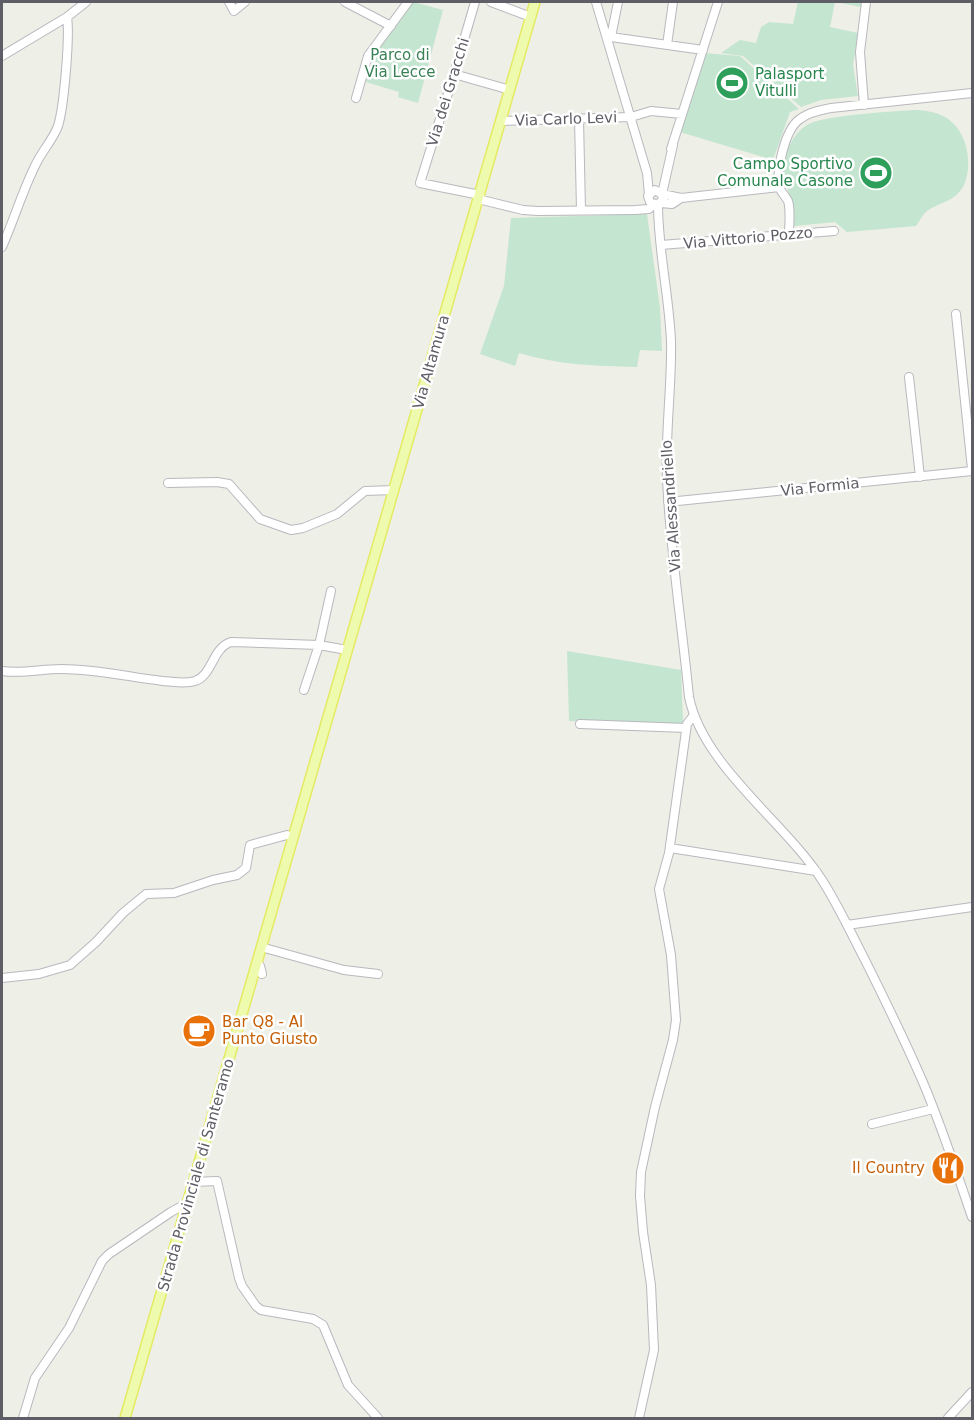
<svg xmlns="http://www.w3.org/2000/svg" width="974" height="1420" viewBox="0 0 974 1420" font-family="'DejaVu Sans',sans-serif">
  <rect width="100%" height="100%" fill="#eeefe6"/>
  <path fill="#c4e5cf" d="M413 2 443 10 418 103 398 97 399 92 366 82 372 58Z
    M798 2H862L861 7 835 2 830 27 858 33 853 65 858 96 821 100 801 107 743 56 721 53 740 40 756 43 761 27 769 22 793 24Z
    M704 53 740 56 799 109 790 112 773 160 680 132Z
    M912 110C923 110 933 111 943 116 966 127 974 162 964 185 954 203 941 201 927 211 923 214 919 222 916 226L847 232 835 222 794 226C793 220 794 213 793 208 791 194 783 183 784 168 784 152 793 134 807 125 823 115 890 112 912 110Z
    M647 214 660 308 662 351 640 350 637 367C597 366 558 365 519 353L515 366 480 354 504 286 511 218Z
    M567 651 681 670 683 722 678 724 569 721Z"/>
  <g fill="none" stroke-linecap="round" stroke-linejoin="round">
    <g stroke="#b8b8bf" stroke-width="10">
      <path id="minor" d="M229 2 234 11 245 2
        M345 2 391 26
        M475 2 454 74 420 183 480 195
        M491 2 531 17
        M596 2 647 173 649 194
        M611 37 703 50
        M608 38 611 37 618 2
        M667 45 673 2
        M2 56 67 17 86 2
        M454 74 510 90
        M356 98 368 56 408 2
        M864 105 860 52 866 2
        M579 119 581 210
        M501 121 631 117 651 111 682 114
        M673 145 662 194 663 199 660 203 654 204 650 202 648 196 655 190 662 194 681 198 779 187
        M671 149 718 2
        M478 199 523 210 538 211 635 210 649 209 654 204V206
        M660 203 672 204 681 198
        M658 204C658 250 669 295 671 341 672 387 665 432 667 478 670 551 682 624 689 697 703 766 785 822 822 880 838 905 851 933 865 960 885 1000 904 1039 922 1080 941 1124 956 1171 972 1217
        M789 234C789 224 791 210 788 201 786 197 782 193 780 189 775 172 785 129 800 119 809 112 821 110 831 108L972 93
        M661 245 834 231
        M2 247C14 220 22 192 35 166 41 152 53 140 58 126 64 107 70 36 67 17
        M956 314 972 469
        M909 377 920 477
        M168 483 217 482 229 484 260 519 291 530 303 528 337 514 365 491 394 490
        M668 502 972 471
        M2 671C22 674 41 669 61 669 96 669 129 677 163 681 172 682 185 684 195 681 213 675 212 648 231 642L319 645 347 650
        M304 690 319 645 331 591
        M580 724 686 728
        M670 848 816 871
        M847 925 972 907
        M261 947 344 970 378 974
        M256 965 260 966 262 974
        M2 978 39 974 70 965 96 942 123 913 146 894 174 893 213 880 237 875 246 868 250 845 287 835 293 837
        M872 1124 933 1109
        M193 1182 217 1181 239 1278 242 1286 256 1306 261 1310 313 1319 323 1325 348 1385 378 1418
        M23 1418 35 1378 69 1328 102 1261 109 1254 171 1212 180 1207 186 1206
        M639 1418 654 1350 651 1285 643 1232 640 1196 641 1172 655 1107 673 1040 676 1020 671 955 659 889 669 853 687 724 694 715
        M948 1418 972 1392"/>
    </g>
    <g stroke="#e4eb63" stroke-width="12">
      <path id="major" d="M125 1418 535 2"/>
    </g>
    <use href="#minor" stroke="#fff" stroke-width="8"/>
    <use href="#major" stroke="#eefbaf" stroke-width="9"/>
  </g>
  <defs>
    <g id="stadium-disc" transform="scale(1.725)"><circle r="9.5" fill="#2e9e5b" stroke="#fff"/><path d="M0-5a6.5 5 0 1 0 0 10a6.5 5 0 1 0 0-10ZM-3.5-1.8h7v3.6h-7Z" fill="#fff"/></g>
    <g id="cafe-disc" transform="scale(1.725)"><circle r="9.5" fill="#e8710a" stroke="#fff"/><path d="M-5.5-4.5H6V0H3Q3 3.5 0 3.5H-2.5Q-5.5 3.5-5.5 0ZM3-3.2v2h1.7v-2ZM-6 4.5H4V6H-6Z" fill="#fff"/></g>
    <g id="restaurant-disc" transform="scale(1.725)"><circle r="9.5" fill="#e8710a" stroke="#fff"/><path d="M-5-6h1v4h1v-4h1v4h1v-4h1v5L-1.5 .5V6h-2V.5L-5-1ZM5-6V6H3V1.5H1.5Q1.5-4 5-6Z" fill="#fff"/></g>
  </defs>
  <g fill-rule="evenodd">
    <use href="#stadium-disc" x="732" y="83"/>
    <use href="#stadium-disc" x="876" y="173"/>
    <use href="#cafe-disc" x="199" y="1031"/>
    <use href="#restaurant-disc" x="948" y="1168"/>
  </g>
  <g text-anchor="middle" dominant-baseline="central" stroke-width="5" stroke-linejoin="round" paint-order="stroke">
    <g font-size="15" fill="#398154" stroke="#fff">
      <text x="400" y="55">Parco di<tspan x="400" dy="17">Via Lecce</tspan></text>
    </g>
    <g font-size="15" fill="#27864d" stroke="#fff" text-anchor="start">
      <text x="755" y="74">Palasport<tspan x="755" dy="17">Vitulli</tspan></text>
      <text x="853" y="164" text-anchor="end">Campo Sportivo<tspan x="853" dy="17">Comunale Casone</tspan></text>
    </g>
    <g font-size="15" fill="#5e5e66" stroke="#fff">
      <text transform="translate(448 92) rotate(-73)">Via dei Gracchi</text>
      <text transform="translate(566 119) rotate(-2)">Via Carlo Levi</text>
      <text transform="translate(748 238) rotate(-5)">Via Vittorio Pozzo</text>
      <text transform="translate(431 362) rotate(-74)">Via Altamura</text>
      <text transform="translate(820 487) rotate(-6)">Via Formia</text>
      <text transform="translate(671 506) rotate(-94)">Via Alessandriello</text>
      <text transform="translate(196 1175) rotate(-74)">Strada Provinciale di Santeramo</text>
    </g>
    <g font-size="15" fill="#c56008" stroke="#fff" text-anchor="start">
      <text x="222" y="1022">Bar Q8 - Al<tspan x="222" dy="17">Punto Giusto</tspan></text>
      <text x="925" y="1168" text-anchor="end">Il Country</text>
    </g>
  </g>
  <rect width="974" height="1420" fill="none" stroke="#5e5e66" stroke-width="6"/>
</svg>
